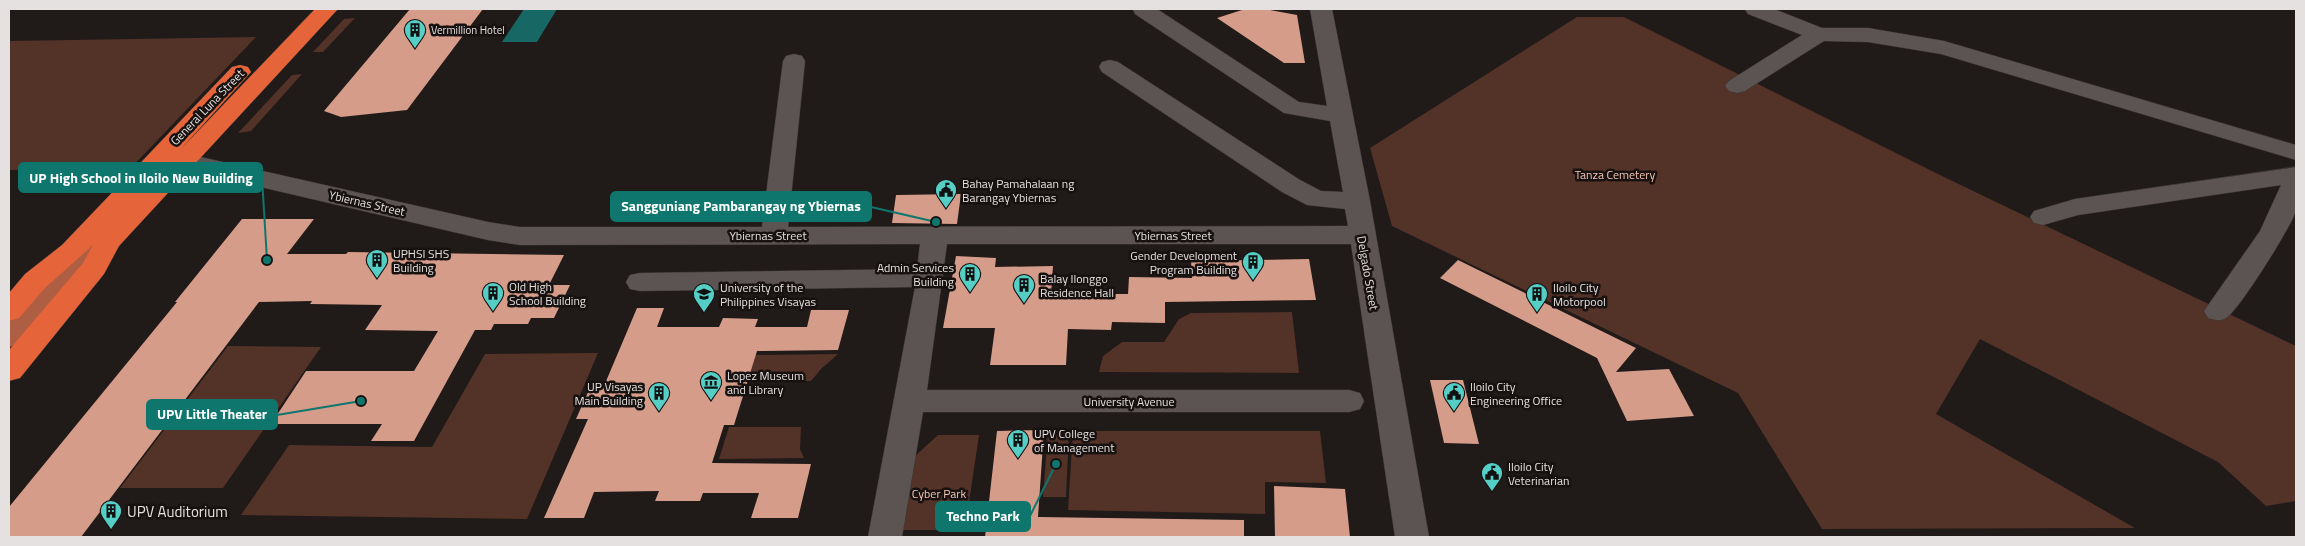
<svg xmlns="http://www.w3.org/2000/svg" width="2305" height="546" viewBox="0 0 2305 546" font-family="'Titillium Web',sans-serif">
  <rect width="100%" height="100%" fill="#201a19"/>
  <path fill="#533228" d="M1577 17H1624L1940 175 2296 346V501L2266 506 2218 462 1980 339 1936 414 2135 528 1822 529 1738 393 1392 226 1370 148Z
    M355 18 323 52H313L344 19Z
    M256 37 130 169 9 170V41Z
    M302 74 251 131 238 133 292 75Z
    M1292 312 1299 373 1099 372 1103 356 1122 342H1164L1179 319 1191 313Z
    M228 346 321 347 223 488H120Z
    M598 353 527 519 241 515 289 445 432 447 485 354Z
    M838 354 821 369 811 381 744 382 752 355Z
    M729 427H801L800 449 804 458 719 459Z
    M1048 431H1069L1066 497H1043Z
    M1073 431H1320L1326 483 1265 482V514L1068 510Z
    M938 435H979L965 530H902L914 457Z"/>
  <path fill="#176864" d="M524 9H557L537 42H502Z"/>
  <path fill="#d59c89" d="M410 9H483L407 110 341 117 324 111Z
    M1245 9H1265L1297 15 1305 63H1284L1217 18Z
    M961 194 957 224 892 223 896 195Z
    M242 219H314L287 254H346L348 252 564 255 549 285H570L554 318H531L528 324H494L491 330H475L414 441H371L382 424H271L306 371H414L438 331 365 330 382 305 310 304 312 301 259 302 81 537H9V507L177 302H175Z
    M956 256 996 258 995 267 1053 266 1051 294H1128L1129 277 1192 278 1191 261 1309 259 1316 300 1165 302V323L1112 322 1111 330 1068 329 1066 365H990L995 328H943Z
    M1458 260 1636 348 1616 372 1669 369 1694 416 1627 421 1597 358 1440 278Z
    M637 308H664L657 327H719L723 318 758 319 755 327H807L811 310H849L838 350 757 351 734 425H724L712 463 811 464 798 518H751L759 493H703L700 501H655L659 491 594 492 584 518H544L588 419H576L584 401 591 386H604Z
    M1430 380H1463L1479 444 1444 443Z
    M1044 430 1038 517 1244 520V537H985L997 431Z
    M1274 486 1345 489 1350 537H1275Z"/>
  <g fill="none" stroke-linecap="round" stroke-linejoin="round">
    <g stroke="#3a3635" stroke-width="1">
      <path id="minor" d="M1133 9H1157L1299 102 1327 106 1310 9H1332L1370 201 1429 537H1395L1351 244H947L927 390H1349L1360 393 1364 401 1360 409 1349 412H923L902 537H868L915 287 640 291 630 289 626 282 630 275 640 273 917 269 920 244 520 245 488 240 183 169 174 166 171 161 174 156 183 153 488 222 520 227H762L783 61 786 56 794 54 802 56 805 61 788 227 1348 226 1345 209 1307 205 1282 192 1102 72 1099 67 1102 62 1110 60 1118 62 1300 180 1321 191 1343 192 1330 121 1284 113 1135 14Z
        M1745 9H1774L1822 28H1868L1944 41 2296 145V160L1941 54 1868 42 1824 41 1745 91 1737 93 1729 91 1725 86 1729 81 1802 35 1748 14Z
        M2296 167C2297 180 2300 201 2295 213 2291 227 2237 313 2226 318 2220 322 2215 320 2208 318L2204 311 2260 231 2281 185 2078 215 2043 225 2034 223 2030 217 2034 211 2075 199Z"/>
    </g>
    <g stroke="#3a3635" stroke-width="1">
      <path id="major" d="M108 233 117 236 121 242 117 248 79 275 19 344 9 347V319C35 289 68 244 108 233Z"/>
    </g>
    <g stroke="#3a3635" stroke-width="1">
      <path id="highway" d="M315 9H338L119 246 104 274 20 378 9 381V350L83 263 93 245 45 288 19 318 9 321V293L25 274 62 245 232 67 240 65 248 67 251 72 180 150Z"/>
    </g>
    <use href="#minor" fill="#5b5452" fill-rule="evenodd"/>
    <use href="#major" fill="#ae5e43" fill-rule="evenodd"/>
    <use href="#highway" fill="#e56439" fill-rule="evenodd"/>
  </g>
  <defs>
    <g id="building-pin" transform="scale(1.125)"><path d="M0 17L-7.5 6A9.5 9.5 0 1 1 7.5 6Z" fill="#55cec6" stroke="#171110"/><path d="M-4-6H4V6H1V3H-1V6H-4ZM-2.5-4.3h1.7v1.8h-1.7ZM.8-4.3h1.7v1.8H.8ZM-2.5-1h1.7V.8h-1.7ZM.8-1h1.7V.8H.8Z" fill="#111"/></g>
    <g id="civic-pin" transform="scale(1.125)"><path d="M0 17L-7.5 6A9.5 9.5 0 1 1 7.5 6Z" fill="#55cec6" stroke="#171110"/><path d="M-.6-6.5H3V-4.5H.6V-3L4-1V1h2V6H-6V1h2V-1L-.6-3ZM-1.2 2.5V6h2.4V2.5Z" fill="#111"/></g>
    <g id="university-pin" transform="scale(1.125)"><path d="M0 17L-7.5 6A9.5 9.5 0 1 1 7.5 6Z" fill="#55cec6" stroke="#171110"/><path d="M0-5L7-2L0 1L-7-2ZM-4 1L0 2.5L4 1V4Q0 6-4 4Z" fill="#111"/></g>
    <g id="museum-pin" transform="scale(1.125)"><path d="M0 17L-7.5 6A9.5 9.5 0 1 1 7.5 6Z" fill="#55cec6" stroke="#171110"/><path d="M0-6L6-3V-2H-6V-3ZM-5-1h2V3h-2ZM-1-1h2V3h-2ZM3-1h2V3H3ZM-6 4H6V6H-6Z" fill="#111"/></g>
  </defs>
  <g fill-rule="evenodd">
    <use href="#building-pin" x="415" y="30"/>
    <use href="#civic-pin" x="946" y="190"/>
    <use href="#building-pin" x="377" y="260"/>
    <use href="#building-pin" x="1253" y="262"/>
    <use href="#building-pin" x="970" y="274"/>
    <use href="#building-pin" x="1024" y="285"/>
    <use href="#building-pin" x="493" y="293"/>
    <use href="#university-pin" x="704" y="294"/>
    <use href="#building-pin" x="1537" y="294"/>
    <use href="#museum-pin" x="711" y="382"/>
    <use href="#building-pin" x="659" y="393"/>
    <use href="#civic-pin" x="1454" y="393"/>
    <use href="#building-pin" x="1018" y="440"/>
    <use href="#civic-pin" x="1492" y="473"/>
    <use href="#building-pin" x="111" y="511"/>
  </g>
  <g text-anchor="middle" dominant-baseline="central" stroke-width="5" stroke-linejoin="round" paint-order="stroke">
    <g font-size="11" fill="#e5e1e0" stroke="#171110" text-anchor="start">
      <text x="431" y="30">Vermillion Hotel</text>
    </g>
    <g font-size="12" fill="#e5e1e0" stroke="#171110">
      <text transform="translate(207 107) rotate(-46)">General Luna Street</text>
      <text transform="translate(367 203) rotate(13)">Ybiernas Street</text>
      <text x="768" y="235">Ybiernas Street</text>
      <text x="1173" y="235">Ybiernas Street</text>
      <text transform="translate(1368 273) rotate(80)">Delgado Street</text>
      <text x="1129" y="401">University Avenue</text>
    </g>
    <g font-size="12" fill="#f8c6b5" stroke="#171110">
      <text x="1615" y="174">Tanza Cemetery</text>
      <text x="939" y="493">Cyber Park</text>
    </g>
    <g font-size="12" fill="#e5e1e0" stroke="#171110" text-anchor="start">
      <text x="962" y="183">Bahay Pamahalaan ng<tspan x="962" dy="14">Barangay Ybiernas</tspan></text>
      <text x="393" y="253">UPHSI SHS<tspan x="393" dy="14">Building</tspan></text>
      <text x="1237" y="255" text-anchor="end">Gender Development<tspan x="1237" dy="14">Program Building</tspan></text>
      <text x="954" y="267" text-anchor="end">Admin Services<tspan x="954" dy="14">Building</tspan></text>
      <text x="1040" y="278">Balay Ilonggo<tspan x="1040" dy="14">Residence Hall</tspan></text>
      <text x="509" y="286">Old High<tspan x="509" dy="14">School Building</tspan></text>
      <text x="720" y="287">University of the<tspan x="720" dy="14">Philippines Visayas</tspan></text>
      <text x="1553" y="287">Iloilo City<tspan x="1553" dy="14">Motorpool</tspan></text>
      <text x="727" y="375">Lopez Museum<tspan x="727" dy="14">and Library</tspan></text>
      <text x="643" y="386" text-anchor="end">UP Visayas<tspan x="643" dy="14">Main Building</tspan></text>
      <text x="1470" y="386">Iloilo City<tspan x="1470" dy="14">Engineering Office</tspan></text>
      <text x="1034" y="433">UPV College<tspan x="1034" dy="14">of Management</tspan></text>
      <text x="1508" y="466">Iloilo City<tspan x="1508" dy="14">Veterinarian</tspan></text>
    </g>
    <g font-size="15" fill="#e5e1e0" stroke="#171110" text-anchor="start">
      <text x="127" y="511">UPV Auditorium</text>
    </g>
  </g>
  <path fill="none" stroke="#0f766e" stroke-width="2" d="M267 260L262 178M936 222L871 207M361 401L277 415M1056 464L1030 516"/>
  <g fill="#0f766e" stroke="#171110" stroke-width="2">
    <circle cx="267" cy="260" r="5"/>
    <circle cx="936" cy="222" r="5"/>
    <circle cx="361" cy="401" r="5"/>
    <circle cx="1056" cy="464" r="5"/>
  </g>
  <g fill="#0f766e" stroke="#0f766e" stroke-width="2">
    <rect x="19" y="163" width="243" height="29" rx="5"/>
    <rect x="611" y="192" width="260" height="29" rx="5"/>
    <rect x="147" y="400" width="130" height="29" rx="5"/>
    <rect x="936" y="502" width="94" height="29" rx="5"/>
  </g>
  <g font-size="14" text-anchor="middle" font-weight="bold" fill="#fff">
    <text x="141" y="183">UP High School in Iloilo New Building</text>
    <text x="741" y="211">Sangguniang Pambarangay ng Ybiernas</text>
    <text x="212" y="419">UPV Little Theater</text>
    <text x="983" y="521">Techno Park</text>
  </g>
  <rect width="2305" height="546" fill="none" stroke="#e5e1e0" stroke-width="20"/>
</svg>
